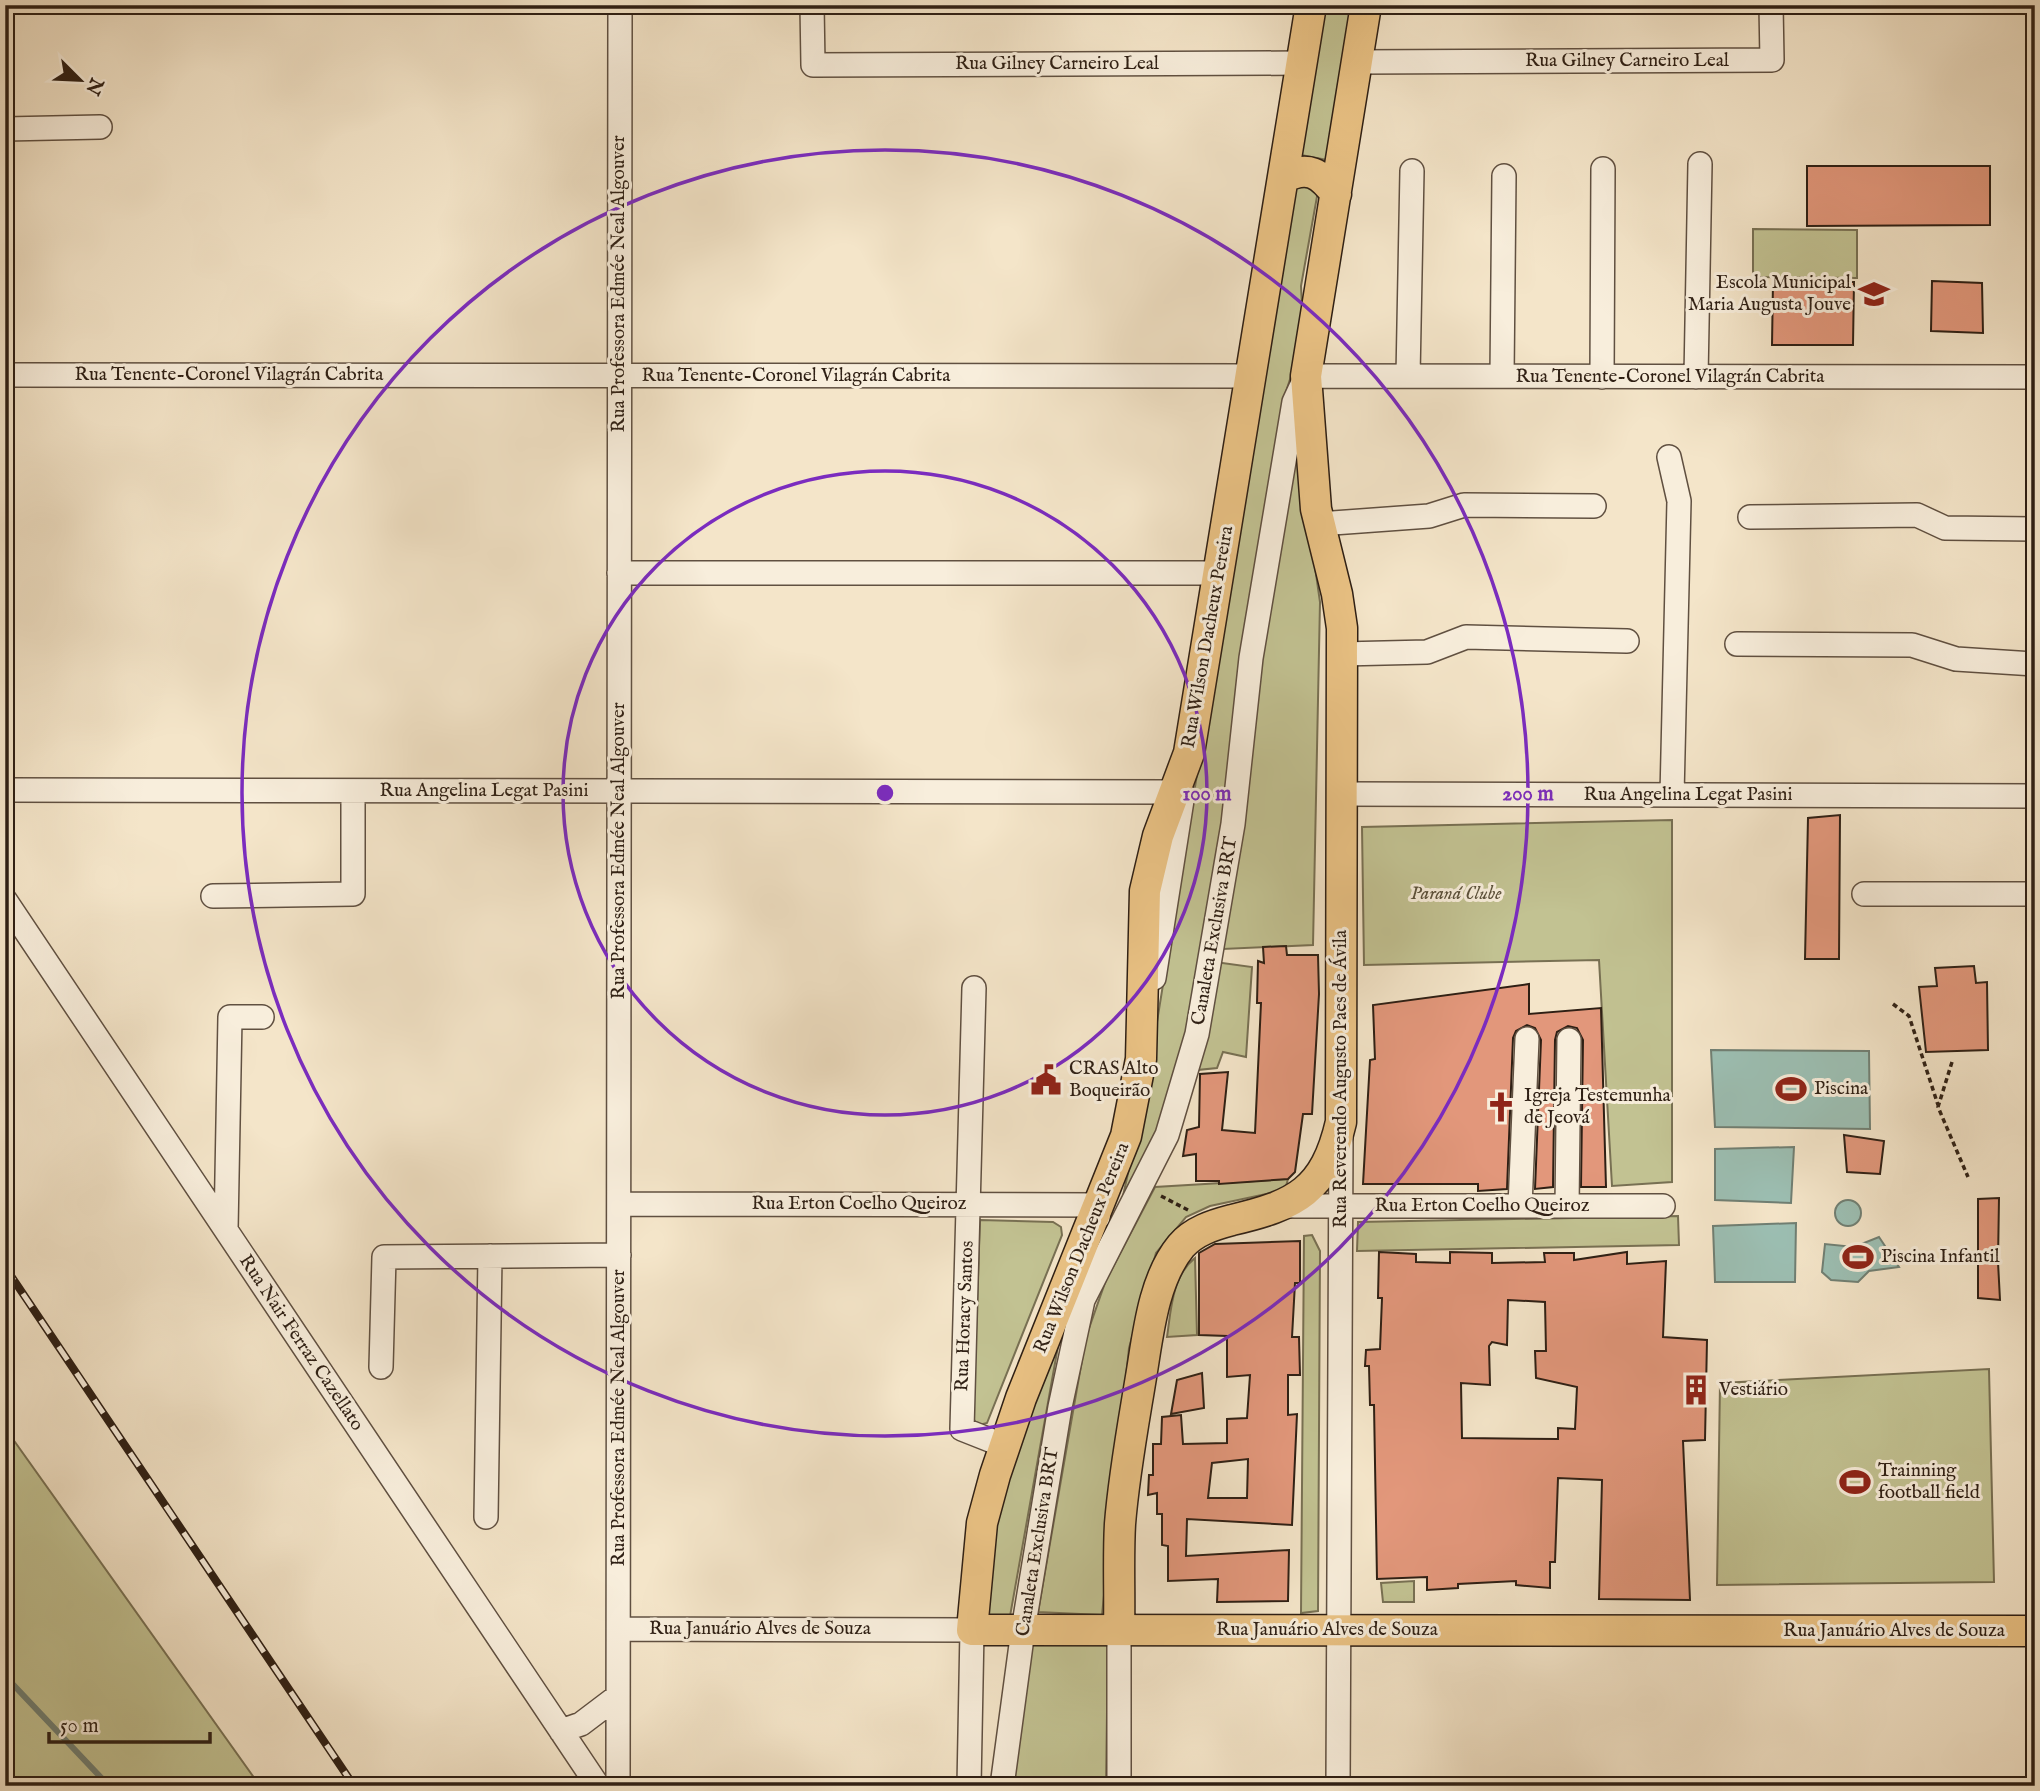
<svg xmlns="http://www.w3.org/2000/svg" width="2040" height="1791" viewBox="0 0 2040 1791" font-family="'IM FELL English',serif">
  <rect width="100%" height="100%" fill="#f4e5c9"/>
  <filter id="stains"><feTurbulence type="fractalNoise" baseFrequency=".00286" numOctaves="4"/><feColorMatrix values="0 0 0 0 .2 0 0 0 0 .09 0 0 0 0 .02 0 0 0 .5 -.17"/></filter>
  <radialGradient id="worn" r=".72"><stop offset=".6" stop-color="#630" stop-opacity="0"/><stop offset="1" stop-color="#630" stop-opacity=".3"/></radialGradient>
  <path fill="#c2c292" stroke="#787053" stroke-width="2" d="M1321 5H1351L1327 160 1301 155Z
    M1305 183 1318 191 1301 286 1303 325 1297 357 1286 392 1235 705 1229 788 1189 1031 1155 1141 1121 1205 1145 1096 1292 187Z
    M1753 229 1857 230V278L1753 277Z
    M1295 426 1320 602 1313 945 1223 949 1246 806 1257 666Z
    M1672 820V1182L1612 1186 1599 960 1364 965 1362 827Z
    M1215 962 1252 967 1246 1057 1223 1052 1217 1068 1197 1070Z
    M1288 1179 1285 1190 1210 1206 1186 1217 1156 1253 1129 1348 1102 1615 1038 1612 1086 1337 1106 1280 1155 1187Z
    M1678 1216 1679 1245 1357 1251 1358 1222Z
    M980 1220 1053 1222 1061 1227 1062 1235 987 1423 979 1425 973 1419Z
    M1312 1235 1320 1251 1318 1611 1301 1613 1304 1236Z
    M1195 1258 1197 1335 1167 1337C1171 1310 1172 1276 1195 1258Z
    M1065 1307 1009 1622 990 1620C971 1549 1041 1380 1065 1307Z
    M1989 1369 1994 1582 1717 1585 1720 1383Z
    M5 1428 260 1786H5Z
    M1414 1581V1602H1383L1381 1583Z
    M1108 1639 1106 1786H1013L1031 1640Z"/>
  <path fill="#9cbfb3" stroke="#707f73" stroke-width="2" d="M1711 1050 1869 1051 1870 1129 1715 1127Z
    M1794 1147 1791 1203 1715 1200V1149Z
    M1835 1213a13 13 0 1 1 26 0a13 13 0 1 1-26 0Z
    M1796 1223 1795 1282H1715L1713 1226Z
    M1879 1237 1899 1267 1869 1271 1858 1282 1831 1280 1822 1272 1825 1244 1854 1247Z"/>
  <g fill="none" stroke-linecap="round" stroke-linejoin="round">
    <path stroke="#707f73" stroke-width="6" d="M5 1676 109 1786"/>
  </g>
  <path fill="#e2977b" stroke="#2e1f14" stroke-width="2" fill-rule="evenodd" d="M1807 166H1990V225L1807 226Z
    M1932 281 1982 283 1983 333 1931 331Z
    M1773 282H1854L1853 345H1772Z
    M1840 815 1839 959H1805L1808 818Z
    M1286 946 1287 955H1318L1319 994 1312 1114H1303L1295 1172 1288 1179 1219 1184V1181H1196V1154L1183 1156 1187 1130 1199 1127 1200 1074 1228 1072 1222 1130 1255 1133 1261 1003H1257L1258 961 1264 963 1263 947Z
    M1974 966 1976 983 1987 982 1988 1050 1926 1052 1919 987 1937 986 1935 968Z
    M1529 984V1014L1601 1008 1606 1187H1581L1583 1040 1577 1028 1568 1026 1557 1032 1555 1040 1553 1187 1535 1189 1541 1040 1535 1028 1527 1025 1516 1031 1513 1038 1507 1189 1478 1191V1184H1363L1370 1060 1375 1059 1373 1005Z
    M1844 1135 1884 1141 1880 1174 1847 1172Z
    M1999 1198 1998 1262 2000 1300 1978 1298V1199Z
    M1300 1241V1283H1295L1292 1337H1299L1300 1375H1288V1415L1297 1414 1292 1525 1187 1519 1186 1556 1289 1550 1288 1601 1217 1602 1218 1579 1168 1581V1546L1162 1545V1514H1157V1493L1148 1495 1149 1475H1153V1444H1161L1162 1417 1181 1415 1183 1444 1227 1443V1419L1247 1418 1250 1375 1227 1377V1336L1199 1335V1253L1215 1244ZM1248 1459 1247 1498H1208L1212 1463Z
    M1379 1252 1416 1254V1262L1450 1263V1252L1492 1253V1263L1545 1262 1544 1253H1574V1260L1627 1252V1264L1666 1261 1663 1337 1707 1340 1705 1440 1683 1441 1690 1600 1599 1599 1602 1480 1558 1478 1555 1562H1550V1588L1516 1585V1581L1458 1584V1588L1427 1590V1577L1377 1579 1374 1405H1370L1369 1366H1365L1366 1350 1380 1349 1382 1298H1378ZM1508 1300 1545 1302 1546 1351H1535L1536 1378 1577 1387 1575 1429 1558 1428V1439L1462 1438 1461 1383 1490 1385 1489 1346 1492 1342 1507 1345Z
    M1202 1373 1204 1408 1171 1414 1177 1380Z"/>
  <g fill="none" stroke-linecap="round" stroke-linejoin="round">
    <g stroke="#605041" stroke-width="26">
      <path id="minor" d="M812 5 813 65 1302 63
        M1357 62 1772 60 1771 5
        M5 129 100 127
        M5 375 1251 376
        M1408 376 1412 171
        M1502 376 1504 176
        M1602 377 1603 169
        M1696 377 1700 164
        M1669 457 1679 501 1672 795
        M1750 517 1917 515 1945 528 2035 529
        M1319 524 1429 516 1464 505 1594 506
        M619 573H1219
        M1737 644 1912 645 1956 659 2035 664
        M1342 654 1427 652 1466 637 1627 641
        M5 790 1172 792
        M1342 794 2035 796
        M1864 894H2035
        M213 896 353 894V791
        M5 900 598 1786
        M1154 978 1183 794
        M974 988 962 1429 1005 1446
        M619 1204 1100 1205 1098 1217
        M1286 1206H1663
        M1520 1206 1527 1039
        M1567 1206 1569 1040
        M226 1229 230 1017H262
        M1083 1300 1167 1135 1197 1034 1233 824 1251 658 1294 402 1306 376 2035 377
        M381 1367 384 1257 619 1255
        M486 1517 490 1256
        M619 1629 972 1630 969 1786
        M561 1731 581 1724 618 1696
        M618 1786 620 5
        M1002 1786 1023 1630 1060 1407 1086 1286
        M1119 1786V1630
        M1338 1786 1341 1138"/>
    </g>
    <g stroke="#2e1f14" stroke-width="33">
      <path id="major" d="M1311 5 1189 753 1158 836 1145 891 1141 1059 1126 1136 1021 1398 995 1475 982 1523 972 1630 2035 1631
        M1283 178C1308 165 1320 173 1336 194
        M1119 1630C1120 1595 1118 1559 1120 1524 1124 1474 1133 1426 1141 1377 1148 1335 1153 1280 1181 1246 1194 1231 1213 1225 1232 1220 1296 1205 1325 1191 1341 1122L1342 628 1337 594 1316 509 1306 376 1366 5"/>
    </g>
    <path stroke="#2e1f14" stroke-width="3.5" stroke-dasharray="5 3.5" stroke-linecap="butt" d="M1893 1004 1909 1016 1938 1105
      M1952 1062 1938 1107 1968 1177
      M1161 1196 1188 1210"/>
    <use href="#minor" stroke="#f8eedc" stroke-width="23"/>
    <use href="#major" stroke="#eac284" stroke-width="30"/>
    <g stroke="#2e1f14" stroke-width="8">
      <path id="rail" d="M5 1267 354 1786"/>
    </g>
    <use href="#rail" stroke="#f8eedc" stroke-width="5" stroke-dasharray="16" stroke-linecap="butt"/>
  </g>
  <g fill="none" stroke="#7b2cbf" stroke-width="3.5">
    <circle cx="885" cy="793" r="322"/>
    <circle cx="885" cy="793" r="643"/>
  </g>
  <defs>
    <g id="school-bare" transform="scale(2.415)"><path d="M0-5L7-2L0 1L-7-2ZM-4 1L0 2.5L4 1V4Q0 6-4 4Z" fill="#8f2418" stroke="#f8eedc" stroke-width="2.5" paint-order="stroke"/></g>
    <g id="civic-bare" transform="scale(2.415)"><path d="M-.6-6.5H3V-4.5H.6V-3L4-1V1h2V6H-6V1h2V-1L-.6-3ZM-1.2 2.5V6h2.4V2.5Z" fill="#8f2418" stroke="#f8eedc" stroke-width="2.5" paint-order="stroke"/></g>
    <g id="stadium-bare" transform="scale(2.415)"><path d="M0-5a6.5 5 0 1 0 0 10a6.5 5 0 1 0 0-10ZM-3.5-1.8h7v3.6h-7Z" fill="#8f2418" stroke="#f8eedc" stroke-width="2.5" paint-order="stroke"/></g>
    <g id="church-bare" transform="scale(2.415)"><path d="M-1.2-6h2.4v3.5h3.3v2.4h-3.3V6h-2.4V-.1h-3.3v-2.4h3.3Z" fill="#8f2418" stroke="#f8eedc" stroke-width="2.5" paint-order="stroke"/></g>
    <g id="building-bare" transform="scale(2.415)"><path d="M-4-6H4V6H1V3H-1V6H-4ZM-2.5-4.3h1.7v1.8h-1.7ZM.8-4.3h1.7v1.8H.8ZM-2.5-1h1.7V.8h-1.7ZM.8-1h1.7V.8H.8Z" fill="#8f2418" stroke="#f8eedc" stroke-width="2.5" paint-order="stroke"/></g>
  </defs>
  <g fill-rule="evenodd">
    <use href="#school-bare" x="1874" y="294"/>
    <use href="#civic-bare" x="1046" y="1080"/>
    <use href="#stadium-bare" x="1791" y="1089"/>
    <use href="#church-bare" x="1501" y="1107"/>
    <use href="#stadium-bare" x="1858" y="1257"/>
    <use href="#building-bare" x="1696" y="1390"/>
    <use href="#stadium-bare" x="1855" y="1482"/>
  </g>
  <g text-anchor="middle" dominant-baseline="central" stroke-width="6" stroke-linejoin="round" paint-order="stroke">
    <g font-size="19" fill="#2e1f14" stroke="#f8eedc">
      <text x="1627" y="61">Rua Gilney Carneiro Leal</text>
      <text x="1057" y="64">Rua Gilney Carneiro Leal</text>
      <text transform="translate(619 284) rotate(-90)">Rua Professora Edmée Neal Algouver</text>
      <text x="229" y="375">Rua Tenente-Coronel Vilagrán Cabrita</text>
      <text x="796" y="376">Rua Tenente-Coronel Vilagrán Cabrita</text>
      <text x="1670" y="377">Rua Tenente-Coronel Vilagrán Cabrita</text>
      <text transform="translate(1208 637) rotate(-80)">Rua Wilson Dacheux Pereira</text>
      <text x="484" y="791">Rua Angelina Legat Pasini</text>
      <text x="1688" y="795">Rua Angelina Legat Pasini</text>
      <text transform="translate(619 851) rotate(-90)">Rua Professora Edmée Neal Algouver</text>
      <text transform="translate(1215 931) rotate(-80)">Canaleta Exclusiva BRT</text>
      <text transform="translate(1341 1079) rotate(-90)">Rua Reverendo Augusto Paes de Ávila</text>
      <text x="859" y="1204">Rua Erton Coelho Queiroz</text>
      <text x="1482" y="1206">Rua Erton Coelho Queiroz</text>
      <text transform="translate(1082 1248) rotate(-68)">Rua Wilson Dacheux Pereira</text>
      <text transform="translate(965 1316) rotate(-88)">Rua Horacy Santos</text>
      <text transform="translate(301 1343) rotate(56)">Rua Nair Ferraz Cazellato</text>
      <text transform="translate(619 1418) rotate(-90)">Rua Professora Edmée Neal Algouver</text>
      <text transform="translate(1038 1542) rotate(-81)">Canaleta Exclusiva BRT</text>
      <text x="760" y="1629">Rua Januário Alves de Souza</text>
      <text x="1327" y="1630">Rua Januário Alves de Souza</text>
      <text x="1894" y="1631">Rua Januário Alves de Souza</text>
    </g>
    <g font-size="19" fill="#2e1f14" stroke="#f8eedc" text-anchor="start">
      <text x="1851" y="283" text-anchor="end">Escola Municipal<tspan x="1851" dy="22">Maria Augusta Jouve</tspan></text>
      <text x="1069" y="1069">CRAS Alto<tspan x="1069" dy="22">Boqueirão</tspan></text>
      <text x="1814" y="1089">Piscina</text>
      <text x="1524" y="1096">Igreja Testemunha<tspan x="1524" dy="22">de Jeová</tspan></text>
      <text x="1881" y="1257">Piscina Infantil</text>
      <text x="1719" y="1390">Vestiário</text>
      <text x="1878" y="1471">Trainning<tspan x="1878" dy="22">football field</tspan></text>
    </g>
    <g font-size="19" font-style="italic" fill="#5a503a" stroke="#f8eedc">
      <text x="1456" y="894">Paraná Clube</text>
    </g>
  </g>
  <circle cx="885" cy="793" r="10" fill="#7b2cbf" stroke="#f8eedc" stroke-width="3.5"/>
  <g font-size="21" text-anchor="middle" font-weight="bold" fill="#7b2cbf" stroke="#f8eedc" stroke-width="6" stroke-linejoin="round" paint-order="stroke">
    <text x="1207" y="800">100 m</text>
    <text x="1528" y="800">200 m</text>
  </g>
  <rect width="2040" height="1791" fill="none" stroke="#f4e5c9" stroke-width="28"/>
  <rect x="7" y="7" width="2026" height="1777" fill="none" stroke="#2e1f14" stroke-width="3.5"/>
  <rect x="14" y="14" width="2012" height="1763" fill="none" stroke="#2e1f14" stroke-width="2"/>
  <g transform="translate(80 80) rotate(114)" stroke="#f8eedc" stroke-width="5" paint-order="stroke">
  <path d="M0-5L12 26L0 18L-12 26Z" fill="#2e1f14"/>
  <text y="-10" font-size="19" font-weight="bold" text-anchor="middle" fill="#2e1f14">N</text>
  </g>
  <path d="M49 1732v10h161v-10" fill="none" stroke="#2e1f14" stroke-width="3.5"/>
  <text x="60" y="1732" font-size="21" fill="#2e1f14" stroke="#f8eedc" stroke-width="5" paint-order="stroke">50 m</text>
  <rect width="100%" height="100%" filter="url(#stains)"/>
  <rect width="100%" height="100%" fill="url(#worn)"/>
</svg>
